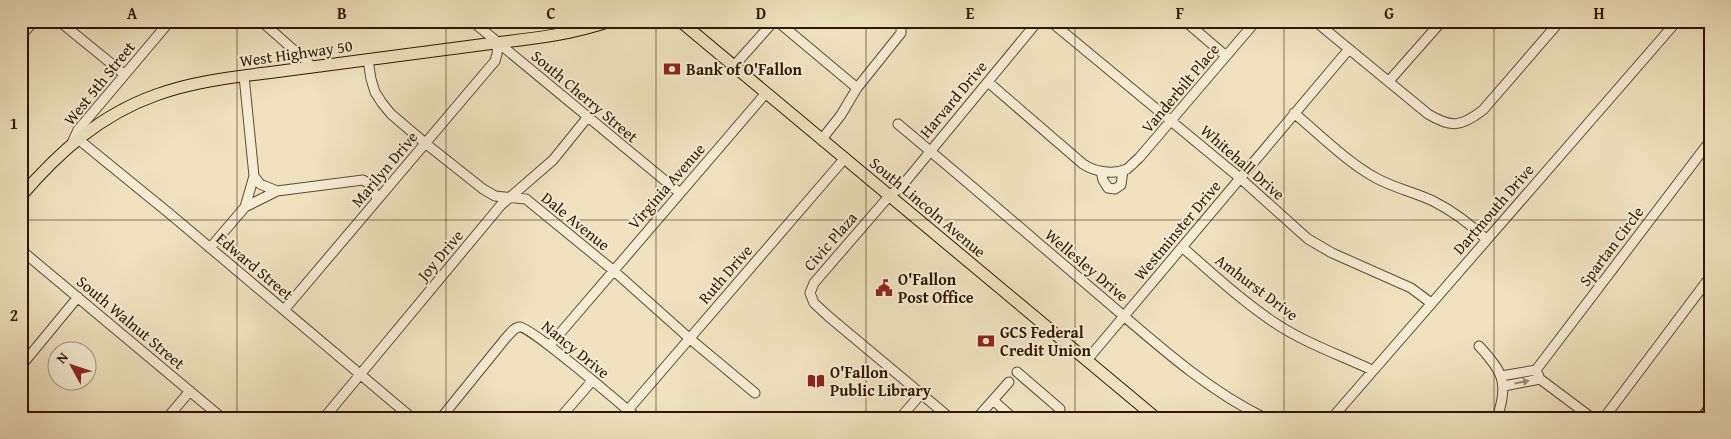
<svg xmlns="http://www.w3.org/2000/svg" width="1731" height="439" viewBox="0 0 1731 439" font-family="'Gentium Book Plus',serif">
  <rect width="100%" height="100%" fill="#f0e2bf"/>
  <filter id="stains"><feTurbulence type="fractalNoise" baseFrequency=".004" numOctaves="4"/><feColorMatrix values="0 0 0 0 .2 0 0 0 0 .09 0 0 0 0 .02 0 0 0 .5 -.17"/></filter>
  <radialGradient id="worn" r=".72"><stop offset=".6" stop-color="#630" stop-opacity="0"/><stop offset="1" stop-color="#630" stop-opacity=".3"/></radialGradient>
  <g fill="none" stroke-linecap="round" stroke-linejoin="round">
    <g stroke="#604930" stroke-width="11">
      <path id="minor" d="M59 21 124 74
        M261 21 312 66
        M472 21 680 193
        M777 21 857 88
        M1050 21 1240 178 1308 239 1332 253 1411 288 1431 303
        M1185 21 1226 56
        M1315 21 1428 114C1451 128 1461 127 1483 110L1560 21
        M21 36 34 21
        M368 60 371 79 375 92 382 103 391 114 425 143 483 189 495 196 526 199 614 271 689 338 755 393
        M734 66 774 21
        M1389 81 1442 21
        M988 82 1083 164C1095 172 1113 175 1127 169 1131 166 1135 161 1139 158L1256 21
        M1294 113C1319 134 1348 163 1376 178 1394 188 1414 192 1433 201 1453 211 1470 224 1486 239
        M898 124C965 180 1031 237 1098 294 1150 338 1203 388 1265 418
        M78 139 170 214 412 418
        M822 139 841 115 857 88 901 33V25L898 21
        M72 143 78 130 170 21
        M1101 171 1103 180 1108 188 1115 189 1121 185 1123 170
        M254 176 260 184 277 191
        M245 207 277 191 363 180 371 185 377 199
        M1182 247C1212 273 1242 301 1275 323 1305 343 1340 355 1372 370
        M210 248 245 207 254 176 244 76
        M21 250 222 418
        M284 310 495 61 497 54 498 43
        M550 345 766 93
        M1479 346C1503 372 1509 383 1497 418
        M1087 360 1349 49
        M21 366 78 297
        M1536 370 1540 379 1592 418
        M1017 372 1060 409
        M1501 376 1536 370 1710 141
        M1504 386 1540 379
        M993 400 1013 418
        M628 410 845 158
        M167 418 190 391
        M324 418 501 205 553 160 587 118
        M441 418 505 339C509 335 514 327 520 327 530 326 623 406 637 418
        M560 418 592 381
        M900 418 921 394
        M950 418 828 316 814 303 810 293 814 283 890 195 901 187 1038 21
        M977 418 1009 382
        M1332 418 1677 21
        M1604 418 1710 277"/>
    </g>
    <g stroke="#301600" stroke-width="13">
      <path id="major" d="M680 21 1156 418
        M21 196C59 152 100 115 156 95 194 81 234 77 274 72 345 62 416 54 487 44 529 39 570 35 610 21"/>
    </g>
    <g stroke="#301600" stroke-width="16">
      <path id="highway" d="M1705 418 1710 411"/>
    </g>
    <use href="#minor" stroke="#f5ecd5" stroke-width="9"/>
    <use href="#major" stroke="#f0e2bf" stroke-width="11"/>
    <use href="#highway" stroke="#f0e2bf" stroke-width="14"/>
  </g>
  <defs><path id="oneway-solid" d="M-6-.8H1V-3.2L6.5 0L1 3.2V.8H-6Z" transform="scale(1.25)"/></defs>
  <use fill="#9c8c75" href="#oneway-solid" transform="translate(1522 382) rotate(-11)"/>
  <path fill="none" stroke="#301600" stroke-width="1" stroke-opacity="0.55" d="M237 21V418M446 21V418M656 21V418M866 21V418M1075 21V418M1284 21V418M1494 21V418M21 220H1710"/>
  <defs>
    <g id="bank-bare" transform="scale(1.35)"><path d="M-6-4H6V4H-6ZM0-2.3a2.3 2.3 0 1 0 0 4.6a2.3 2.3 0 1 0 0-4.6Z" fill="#8f2418" stroke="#f5ecd5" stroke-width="2.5" paint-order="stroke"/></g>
    <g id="civic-bare" transform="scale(1.35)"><path d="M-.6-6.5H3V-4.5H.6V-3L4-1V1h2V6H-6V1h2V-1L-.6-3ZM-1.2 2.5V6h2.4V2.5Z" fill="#8f2418" stroke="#f5ecd5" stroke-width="2.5" paint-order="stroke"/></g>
    <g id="library-bare" transform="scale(1.35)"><path d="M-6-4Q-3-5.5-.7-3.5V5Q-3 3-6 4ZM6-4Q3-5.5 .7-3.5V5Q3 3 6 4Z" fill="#8f2418" stroke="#f5ecd5" stroke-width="2.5" paint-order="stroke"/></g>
  </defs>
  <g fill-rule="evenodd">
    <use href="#bank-bare" x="672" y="69"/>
    <use href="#civic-bare" x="884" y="288"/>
    <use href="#bank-bare" x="986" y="341"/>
    <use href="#library-bare" x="816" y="381"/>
  </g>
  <g text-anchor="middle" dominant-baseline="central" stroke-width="4" stroke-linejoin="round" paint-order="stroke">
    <g font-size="16" fill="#301600" stroke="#f5ecd5">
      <text transform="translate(296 53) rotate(-8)">West Highway 50</text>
      <text transform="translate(99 83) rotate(-51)">West 5th Street</text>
      <text transform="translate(1180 88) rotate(-50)">Vanderbilt Place</text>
      <text transform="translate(585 96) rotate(40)">South Cherry Street</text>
      <text transform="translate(953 99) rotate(-50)">Harvard Drive</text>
      <text transform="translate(1243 162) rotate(41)">Whitehall Drive</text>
      <text transform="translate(384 169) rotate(-50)">Marilyn Drive</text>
      <text transform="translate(666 186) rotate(-49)">Virginia Avenue</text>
      <text transform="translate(928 207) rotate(40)">South Lincoln Avenue</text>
      <text transform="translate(1493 209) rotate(-49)">Dartmouth Drive</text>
      <text transform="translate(576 221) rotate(39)">Dale Avenue</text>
      <text transform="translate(1177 230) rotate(-50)">Westminster Drive</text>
      <text transform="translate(830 241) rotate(-49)">Civic Plaza</text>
      <text transform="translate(1611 246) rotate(-53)">Spartan Circle</text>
      <text transform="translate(440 255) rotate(-50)">Joy Drive</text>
      <text transform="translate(1087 265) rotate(40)">Wellesley Drive</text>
      <text transform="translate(255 266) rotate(40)">Edward Street</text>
      <text transform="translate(725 274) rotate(-49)">Ruth Drive</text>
      <text transform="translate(1257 287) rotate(37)">Amhurst Drive</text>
      <text transform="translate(131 322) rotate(40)">South Walnut Street</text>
      <text transform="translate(576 349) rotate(39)">Nancy Drive</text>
    </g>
    <g font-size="16" font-weight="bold" fill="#301600" stroke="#f5ecd5" text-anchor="start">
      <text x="686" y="69">Bank of O'Fallon</text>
      <text x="898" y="279">O'Fallon<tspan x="898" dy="18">Post Office</tspan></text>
      <text x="1000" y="332">GCS Federal<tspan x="1000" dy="18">Credit Union</tspan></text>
      <text x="830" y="372">O'Fallon<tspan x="830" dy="18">Public Library</tspan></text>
    </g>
  </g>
  <rect width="1731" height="439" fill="none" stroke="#f0e2bf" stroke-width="55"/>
  <g transform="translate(72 366) rotate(310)"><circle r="24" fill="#f5ecd5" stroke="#a69680"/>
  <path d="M0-4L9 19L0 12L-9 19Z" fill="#8f2418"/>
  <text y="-8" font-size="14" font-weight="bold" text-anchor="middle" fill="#301600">N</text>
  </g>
  <rect x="28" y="28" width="1676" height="384" fill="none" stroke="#301600" stroke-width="2"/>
  <g font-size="16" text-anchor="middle" font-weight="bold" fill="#301600">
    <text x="132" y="19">A</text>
    <text x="342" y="19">B</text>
    <text x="551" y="19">C</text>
    <text x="761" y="19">D</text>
    <text x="970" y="19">E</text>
    <text x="1180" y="19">F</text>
    <text x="1389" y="19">G</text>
    <text x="1599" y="19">H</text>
    <text x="14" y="129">1</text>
    <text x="14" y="321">2</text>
  </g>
  <rect width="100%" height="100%" filter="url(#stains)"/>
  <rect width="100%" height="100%" fill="url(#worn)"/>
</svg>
